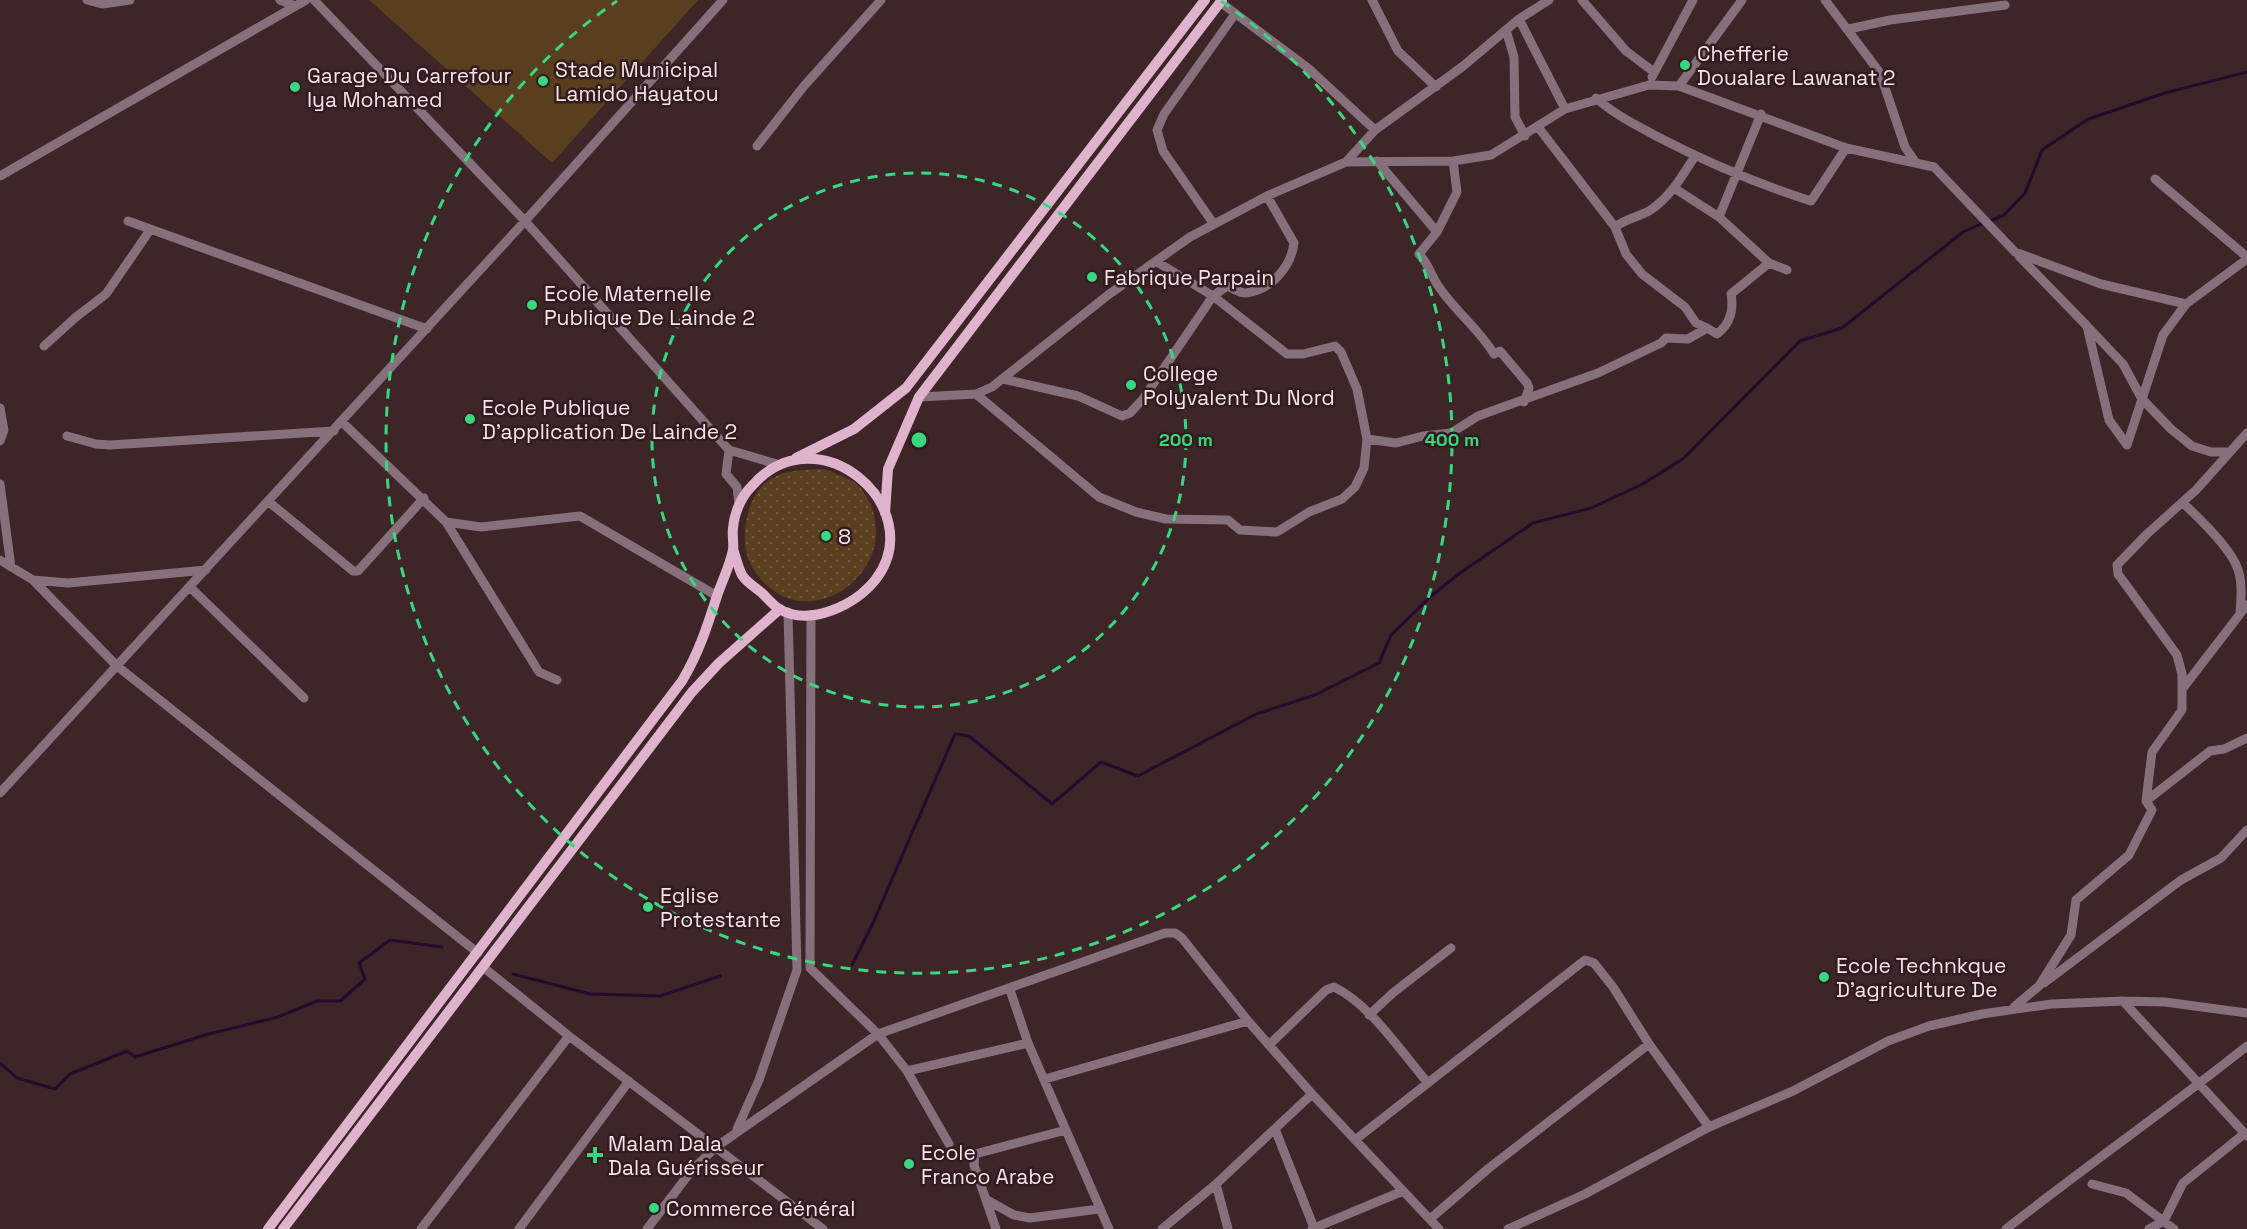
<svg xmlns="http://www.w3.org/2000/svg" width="2247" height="1229" viewBox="0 0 2247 1229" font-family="'Space Grotesk',sans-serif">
  <defs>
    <pattern id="grass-dots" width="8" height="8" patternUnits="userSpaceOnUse" patternTransform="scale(1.5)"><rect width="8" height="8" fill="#5a3f1f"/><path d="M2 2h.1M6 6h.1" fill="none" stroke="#725b40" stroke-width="1.8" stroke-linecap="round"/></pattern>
  </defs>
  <rect width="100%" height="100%" fill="#3d2528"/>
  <path fill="url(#grass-dots)" d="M824 469C836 474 855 479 863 491 915 567 800 651 751 565 738 541 746 493 771 479 787 469 806 470 824 469Z"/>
  <path fill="#5a3f1f" d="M369 0H698L552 163Z"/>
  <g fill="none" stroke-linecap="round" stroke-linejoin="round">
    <path stroke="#240a2d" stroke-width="3" d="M1990 221 2004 215 2025 193 2042 150 2088 119 2165 93 2247 72
      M852 965 873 923 955 734 969 736 1052 804 1101 762 1138 776 1256 714 1315 695 1379 663 1391 635 1431 596 1460 573 1533 523 1591 508 1643 484 1684 458 1800 341 1842 328 1963 232 1983 223
      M513 974 590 994 660 996 720 976
      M0 1063 17 1078 55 1089 70 1074 127 1051 135 1057 205 1035 278 1017 317 1001H340L365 979 359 963 390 940 442 947"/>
    <path stroke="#86707c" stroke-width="9" d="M87 0 102 4 130 0
      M280 0 295 6
      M314 0 525 221 729 450 780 465
      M1372 0 1398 51 1436 87
      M1582 0 1626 51 1654 72
      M1825 0 1880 73 1905 147 1916 163
      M1220 2 1308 68 1375 130
      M1519 19 1565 109
      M1849 29 1890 20 2005 5
      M1506 30 1514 57 1515 117 1525 136
      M1652 77 1693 0
      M1679 86 1742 0
      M1596 98C1615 115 1636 125 1658 137 1708 163 1758 184 1811 201L1846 148
      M1538 127 1615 227 1626 254 1642 274 1685 307 1696 323 1707 328
      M757 146 804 86 881 0
      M1377 161 1437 232
      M1453 161 1457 192 1437 232 1419 254C1429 264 1431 276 1439 287 1455 311 1479 329 1494 354L1500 351 1527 383 1529 388 1524 402
      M1346 162 1453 161 1491 155 1565 109 1649 85 1679 86 1846 148 1934 167 2015 252 2101 284 2186 304 2247 259
      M0 176 306 0
      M2155 179 2247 257
      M1674 188 1719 217 1769 263 1787 270
      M1719 217 1761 114
      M128 221 427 329
      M1213 223 1163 151 1157 130 1164 114 1235 14
      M1615 227C1625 219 1638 217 1649 211 1670 198 1682 176 1695 156
      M2019 256 2087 326 2109 420 2127 445 2163 335 2186 304
      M2089 328 2123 364 2142 399 2171 429 2192 446 2211 452H2230
      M44 346 76 317 106 294 150 230
      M1003 379 1078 396 1122 416 1130 413 1143 399 1213 296 1227 286C1233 288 1239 293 1246 293 1271 290 1291 267 1294 243L1267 196
      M976 394 1099 497 1136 512 1166 519 1228 520 1240 530 1277 532 1309 512 1342 499 1355 487 1364 468 1367 439 1357 389 1341 352 1335 346 1303 354H1287L1213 296 1157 262
      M919 397 976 394 992 387 1108 295 1190 237 1267 196 1346 162 1375 130 1462 67 1519 19 1549 0
      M0 408 4 430 0 441
      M342 422 446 522 481 527 580 516 717 596
      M67 436 96 444 110 445 334 431
      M1367 439 1396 443 1423 436 1451 433 1478 416 1598 373 1661 343 1666 338 1688 339 1707 328 1717 334C1730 324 1734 310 1731 294L1769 263
      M729 450 726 474 737 487 739 504
      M0 484 11 567
      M269 502 353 571H358L424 498
      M2183 503C2198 517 2230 548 2237 567 2243 581 2241 598 2240 613
      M446 522 539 672 557 680
      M0 560 33 580 68 583 206 570
      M33 580 117 666 478 953
      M191 588 304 698
      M811 615 810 968 878 1034 907 1071 949 1144
      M2183 688 2247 605
      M0 793 525 221 723 0
      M2146 801 2210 751 2224 749 2247 738
      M483 967 569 1036 823 1229
      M2044 983 2181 880 2221 858 2247 830
      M1010 990 1028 1043
      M2123 1001 2247 1136
      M2014 1007 2039 986 2071 935 2076 900 2129 855 2152 810 2146 801 2152 752 2182 710V674L2177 655 2118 574 2117 565 2147 534 2196 490 2247 433
      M1369 1015 1394 992 1451 948
      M1269 1045 1326 990 1334 987C1370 1004 1402 1053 1428 1083
      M907 1071 1028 1043 1109 1229
      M1045 1079 1248 1021
      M737 1129 759 1080 797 970 788 612
      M1275 1129 1314 1228
      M1355 1140 1585 960 1594 963 1613 987 1649 1044 1709 1127
      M1216 1184 1228 1229
      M2092 1184 2126 1193 2174 1229
      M987 1200 1014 1215 1030 1218 1099 1209
      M1430 1219 1489 1168 1649 1044
      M421 1229 569 1036
      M519 1229 629 1081
      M647 1229 692 1170 716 1147 878 1034 1165 933H1175L1182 938 1248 1021 1312 1094 1439 1229
      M996 1229 974 1165 975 1154 1066 1130
      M1162 1229 1216 1184 1312 1094
      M1312 1229 1403 1191
      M1508 1229 1585 1194 1709 1127 1793 1091 1888 1041 1929 1026 1982 1014 2052 1004 2123 1001 2165 1002 2247 1013
      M2006 1229C2085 1167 2168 1109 2247 1046
      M2149 1229 2164 1221 2183 1183 2244 1134"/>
    <path stroke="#e0b3cc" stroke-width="10" d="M796 458 854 429 906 388 1205 0
      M885 513 888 469 919 397 1222 0
      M268 1229 682 681C699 653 708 624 718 593 723 579 730 565 733 550 734 543 732 535 733 528 734 514 741 497 751 487 817 410 930 507 876 579 856 605 810 627 779 609 773 605 767 598 762 593 756 588 746 582 742 575 738 567 736 558 733 549
      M283 1229 692 692 719 663 780 609"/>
  </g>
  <g fill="none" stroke="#37d880" stroke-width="3" stroke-dasharray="10 8">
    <circle cx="919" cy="440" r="267"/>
    <path d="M1221 1A533 533 0 1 1 617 1"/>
  </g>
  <g fill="#37d880" stroke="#321c1e" stroke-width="2">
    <circle cx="1685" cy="65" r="6"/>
    <circle cx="543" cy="81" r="6"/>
    <circle cx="295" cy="87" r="6"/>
    <circle cx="1092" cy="277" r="6"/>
    <circle cx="532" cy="305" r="6"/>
    <circle cx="1131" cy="385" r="6"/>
    <circle cx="470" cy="419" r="6"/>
    <circle cx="826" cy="536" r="6"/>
    <circle cx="648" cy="907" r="6"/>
    <circle cx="1824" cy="977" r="6"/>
    <path d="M592 1146h6v6h6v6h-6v6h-6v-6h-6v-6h6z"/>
    <circle cx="909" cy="1164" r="6"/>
    <circle cx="654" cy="1208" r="6"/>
  </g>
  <g text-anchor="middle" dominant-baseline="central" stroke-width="5" stroke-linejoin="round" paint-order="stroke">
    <g font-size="21" fill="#f5e5e6" stroke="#321c1e" text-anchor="start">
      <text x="1697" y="53">Chefferie<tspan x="1697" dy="24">Doualare Lawanat 2</tspan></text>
      <text x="555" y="69">Stade Municipal<tspan x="555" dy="24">Lamido Hayatou</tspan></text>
      <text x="307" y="75">Garage Du Carrefour<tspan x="307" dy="24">Iya Mohamed</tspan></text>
      <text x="1104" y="277">Fabrique Parpain</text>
      <text x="544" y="293">Ecole Maternelle<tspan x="544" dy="24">Publique De Lainde 2</tspan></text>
      <text x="1143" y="373">College<tspan x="1143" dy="24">Polyvalent Du Nord</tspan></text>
      <text x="482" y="407">Ecole Publique<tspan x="482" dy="24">D'application De Lainde 2</tspan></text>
      <text x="838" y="536">8</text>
      <text x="660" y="895">Eglise<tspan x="660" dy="24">Protestante</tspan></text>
      <text x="1836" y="965">Ecole Technkque<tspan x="1836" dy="24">D'agriculture De</tspan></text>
      <text x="608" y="1143">Malam Dala<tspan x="608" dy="24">Dala Guérisseur</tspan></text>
      <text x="921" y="1152">Ecole<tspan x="921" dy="24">Franco Arabe</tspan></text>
      <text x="666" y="1208">Commerce Général</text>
    </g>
  </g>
  <circle cx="919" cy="440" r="9" fill="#37d880" stroke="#321c1e" stroke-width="3"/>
  <g font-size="18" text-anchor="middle" font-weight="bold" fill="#37d880" stroke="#321c1e" stroke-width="5" stroke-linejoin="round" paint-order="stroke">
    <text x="1186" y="446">200 m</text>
    <text x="1452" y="446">400 m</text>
  </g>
</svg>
